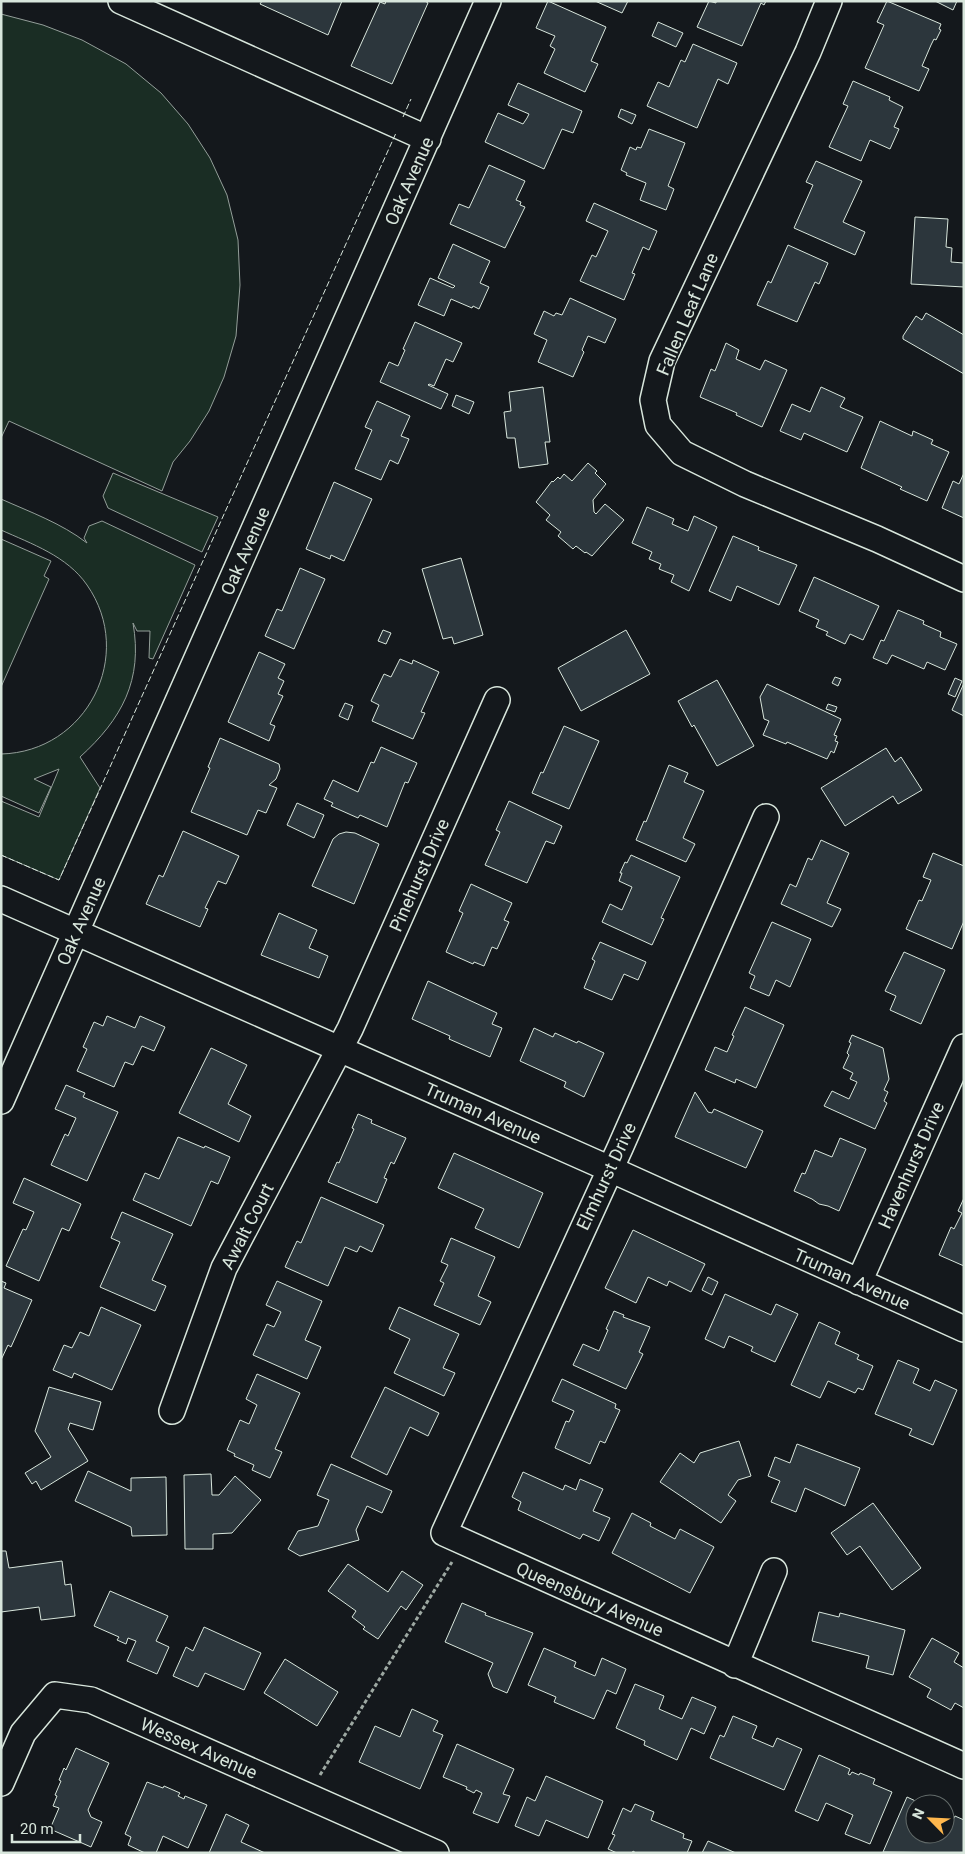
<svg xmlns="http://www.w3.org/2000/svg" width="965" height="1854" viewBox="0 0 965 1854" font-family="Roboto,sans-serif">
  <rect width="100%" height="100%" fill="#14181c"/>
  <path fill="#1a2d24" stroke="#939e99" d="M1 14 43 25 82 40 126 64 161 93 188 124 210 158 227 195 238 240 240 285 236 336 224 377 209 411 190 441 173 462 162 491 9 421 1 438Z
    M113 473 218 517 202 552 108 508 103 496Z
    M1 499C30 512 61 523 87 543L84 538 89 526 102 521 195 565 153 659 149 658 150 631H137L133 623C143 680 122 719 80 757L100 788 59 880 1 855V801L39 817 59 769 34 779 51 787 39 813 1 796V754C87 752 136 655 87 585 67 556 32 544 1 530Z
    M1 539 51 561 44 576 49 579 1 687Z"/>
  <path fill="#2c363c" stroke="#d8e6dc" d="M262 1H342L328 35 260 4Z
    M386 1H425L428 3 392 84 351 66 380 2 385 4Z
    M548 1 606 27 591 61 598 64 585 92 544 73 555 49 550 46 555 36 536 28Z
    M595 1H628L622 13Z
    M709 1 716 3V1H766L764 5 761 3 742 46 697 27Z
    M887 1 941 24 939 29 941 30 936 40 934 39 931 45 922 66 929 69 919 91 865 68 884 25 877 22Z
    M935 1H957L953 10Z
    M658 22 683 33 676 47 652 36Z
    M693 44 737 63 728 84 718 79 697 128 647 106 658 82 669 87 681 60 685 62Z
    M853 81 890 97 889 100 903 107 894 127 899 129 890 149 870 140 861 161 829 147 848 106 843 104Z
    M518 83 582 111 573 133 562 129 544 169 485 142 498 113 523 124 527 118 529 114 508 105Z
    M621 109 636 115 632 124 618 117Z
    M649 129 685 143 668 186 674 189 666 210 640 200 646 183 626 175 627 173 621 170 630 147 636 150 637 147 641 148Z
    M816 161 862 181 843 222 865 232 855 255 794 228 813 185 806 182Z
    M489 165 525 181 516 200 521 202 520 205 525 207 505 248 450 224 459 204 469 208Z
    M594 203 657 231 649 250 643 247 632 273 635 274 624 300 580 281 592 255 596 257 608 231 586 221Z
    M915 217 948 219 946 247 952 248 951 262 964 263V287L911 284Z
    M453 244 490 261 480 283 489 287 479 309 473 306 472 308 451 299 444 316 418 305 430 278 453 288 455 286 438 278Z
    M788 245 828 263 819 284 815 282 797 322 757 305 768 281 771 283Z
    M570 298 616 319 605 343 588 336 582 350 584 352 573 377 538 362 547 340 534 334 544 311 554 316 556 313 562 315Z
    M926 313 964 335V374L903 339V336L916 316 922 320Z
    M415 322 462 343 453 362 446 359 434 386 429 384 428 385 448 394 441 409 380 382 389 362 398 366 405 350 403 349Z
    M726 343 739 350 736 359 760 370 765 360 787 370 762 427 736 415 737 413 700 397 711 369 715 371Z
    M543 387 550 442H545L548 464 519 468 515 438H507L504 412 511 411 509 392Z
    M821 387 845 398 840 407 863 417 847 452 804 433 801 440 780 431 792 404 810 412Z
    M456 395 474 402 469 414 452 406Z
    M377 401 410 416 401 436 409 439 398 464 390 460 381 480 355 469 372 430 365 427Z
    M880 421 912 436 913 431 933 440 931 444 949 452 927 501 900 489 902 487 861 468Z
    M588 463 597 471 595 473 606 484 593 500 594 512 596 514 605 504 624 520 592 556 586 552 585 553 576 546 573 549 558 536 561 532 546 520 550 515 536 502 552 481 553 482 558 477 560 479 564 474 572 481Z
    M964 473V518L942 508 953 481 959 484Z
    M334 482 372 499 344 561 331 555 330 559 306 549Z
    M647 507 674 519 672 524 688 531 694 516 717 527 689 591 671 582 674 575 659 569 661 564 649 559 652 552 632 543Z
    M733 536 759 547 758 550 797 565 779 605 737 586 731 601 709 591Z
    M461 558 483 635 454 644 452 637 443 639 422 569Z
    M300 568 325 579 294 649 265 636 277 609 282 611Z
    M814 577 879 606 863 640 850 634 845 644 826 635 828 632 816 627 819 620 799 611Z
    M898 610 924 621 923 624 941 632 940 637 957 644 945 670 927 662 924 669 892 655 887 664 873 658 881 640 884 641Z
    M383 630 391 633 386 644 378 641Z
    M626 630 650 674 581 711 558 668Z
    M259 652 285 664 278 678 284 681 278 694 283 696 270 724 275 726 269 741 228 722Z
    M400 659 412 664 413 660 439 672 421 712 425 713 413 739 372 721 379 705 371 701 384 674 391 677Z
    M835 677 841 679 838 686 832 683Z
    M955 678 962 681 955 697 948 694Z
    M717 680 754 746 717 766 694 725 692 727 678 701Z
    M964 683V716L952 710Z
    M767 684 841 719 834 735 837 736 835 741 838 742 834 753 831 751 827 759 787 742 786 744 763 735 769 721 764 719 760 697Z
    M345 703 353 706 348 720 339 716Z
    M828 704 837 707 835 712 826 709Z
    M564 726 599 741 569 809 532 793 541 772 543 773Z
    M220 738 279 764 280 769 276 779 269 785 277 788 266 813 258 810 247 835 191 812 210 768 208 767Z
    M381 747 417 763 408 783 405 782 387 827 360 815 358 818 331 806 333 803 324 799 333 780 358 792 371 762 374 763Z
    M886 748 895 762 901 757 922 790 898 804 893 796 845 826 821 788Z
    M669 765 688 773 684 782 704 791 683 838 695 844 686 862 636 840 644 821 646 822Z
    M509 801 562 826 554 844 546 841 527 883 485 865 500 832 496 830Z
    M297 803 324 815 314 838 287 825Z
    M183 831 239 856 226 884 218 881 205 908 208 909 200 927 146 904 159 875 163 877Z
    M346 832 355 833 379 844 354 904 312 886 333 839 339 834Z
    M821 840 849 853 827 903 841 909 832 927 781 904 790 884 796 887 808 858 812 860Z
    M933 853 964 866V921L952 949 906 929 919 900 922 901 931 880 923 877Z
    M631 855 680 877 661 918 664 919 652 945 602 922 610 904 622 910 632 887 619 881 622 873H620L625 862 627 863Z
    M471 884 512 903 504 920 509 922 497 949 492 947 484 966 474 962 473 964 446 952 463 913 459 911Z
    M279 913 317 930 309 948 328 956 319 978 261 955Z
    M772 922 811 939 790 987 776 980 769 996 750 988 755 976 749 973Z
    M600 942 646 962 638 980 624 974 612 1000 584 988 595 961 592 959Z
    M904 952 945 970 921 1024 890 1010 896 996 885 991Z
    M428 981 497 1013 492 1024 502 1028 490 1057 449 1039 450 1036 412 1019Z
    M745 1007 784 1025 756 1088 736 1079 735 1083 705 1070 715 1047 727 1052 734 1036 732 1035Z
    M107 1016 135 1028 140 1016 165 1027 154 1051 142 1046 133 1065 125 1062 114 1087 77 1071 87 1049 83 1047 94 1022 103 1026Z
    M534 1028 553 1037 555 1033 577 1043 578 1041 604 1053 584 1097 564 1087 566 1082 520 1061Z
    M852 1035 883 1048 889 1079 884 1090 888 1092 884 1101 887 1103 875 1129 824 1106 832 1091 849 1099 857 1082 850 1079 853 1073 843 1068 849 1055 847 1053 851 1043 849 1042Z
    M211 1048 247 1065 228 1104 251 1116 239 1142 179 1113Z
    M66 1085 85 1093 83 1097 118 1112 87 1181 51 1165 65 1134 68 1136 76 1118 55 1109Z
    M695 1092 708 1112 712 1113 714 1109 763 1131 746 1168 675 1137Z
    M358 1114 372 1120 371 1123 406 1138 394 1164 391 1162 384 1178 387 1179 377 1203 328 1182 337 1162 339 1163 354 1129 352 1128Z
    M178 1137 204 1148 205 1146 230 1157 218 1184 211 1181 191 1226 133 1200 145 1173 159 1179Z
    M840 1138 866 1149 839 1211 828 1206 819 1204 812 1199 794 1191 802 1173 805 1174 815 1150 832 1157Z
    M454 1153 543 1193 519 1248 475 1228 484 1209 438 1188Z
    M24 1178 81 1204 69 1231 62 1228 39 1281 6 1266 23 1229 26 1230 34 1212 13 1203Z
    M321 1197 384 1225 372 1252 360 1246 357 1252 345 1247 328 1286 285 1267 297 1241 301 1243Z
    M964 1198V1266L939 1255 951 1227 954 1229 962 1213 958 1211Z
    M122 1212 173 1234 152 1280 166 1286 155 1311 100 1287 120 1242 111 1238Z
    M633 1230 705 1264 691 1292 669 1281 667 1286 648 1277 636 1303 605 1288Z
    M451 1238 495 1257 478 1296 491 1302 480 1325 434 1305 444 1283 440 1281 448 1265 441 1262Z
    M708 1277 718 1282 712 1295 702 1290Z
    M1 1281 6 1283 4 1288 32 1300 11 1347 8 1345 1 1360Z
    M277 1281 322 1301 305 1340 321 1347 307 1379 253 1355 267 1324 274 1327 281 1312 266 1305Z
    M725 1294 771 1315 776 1304 798 1314 775 1362 751 1351 753 1347 729 1336 724 1348 705 1339Z
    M101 1307 141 1325 112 1390 74 1373 72 1378 53 1370 64 1345 72 1348 80 1332 89 1336Z
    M399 1307 459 1334 443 1368 455 1373 444 1396 394 1373 410 1339 389 1329Z
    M614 1311 624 1315 623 1317 650 1327 639 1352 643 1354 626 1389 573 1365 583 1344 599 1351 608 1330 606 1329Z
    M819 1322 840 1332 835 1344 859 1355 857 1359 873 1366 863 1390 858 1388 855 1393 828 1381 820 1398 791 1385Z
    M898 1360 919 1369 913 1383 930 1391 935 1380 957 1390 933 1445 909 1435 912 1429 875 1414Z
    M257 1374 300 1393 275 1449 282 1452 270 1478 252 1470 254 1465 234 1456 235 1454 227 1450 240 1420 249 1424 257 1405 246 1399Z
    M562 1379 616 1404 615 1408 620 1410 605 1443 600 1441 590 1464 555 1448 566 1421 569 1422 574 1411 552 1401Z
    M49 1387 101 1402 93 1430 70 1423 68 1429 88 1461 41 1490 36 1481 32 1484 25 1473 51 1457 35 1431Z
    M385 1387 439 1413 428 1436 410 1427 387 1475 351 1457Z
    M739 1441 751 1476 738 1480 728 1495 736 1501 721 1523 660 1482 680 1453 694 1463 700 1453Z
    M797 1444 860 1468 845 1506 805 1488 796 1512 771 1502 780 1481 768 1476 775 1457 790 1463Z
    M331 1464 392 1491 382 1513 367 1506 356 1530 359 1540 300 1556 288 1549 298 1531 318 1526 329 1500 317 1495Z
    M88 1471 131 1491V1478L166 1477 167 1535 132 1536 131 1527 75 1501Z
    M523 1472 563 1490 565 1485 576 1490 580 1479 603 1489 593 1511 610 1518 599 1541 583 1534 580 1539 518 1510 521 1502 512 1497Z
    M211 1474 212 1495H219L235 1476 261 1500 232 1533 213 1534V1549H185L184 1475Z
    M873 1503 921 1568 892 1590 860 1546 847 1555 831 1533Z
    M632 1513 651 1523 650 1526 675 1539 680 1529 714 1547 690 1593 612 1553Z
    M1 1551H6L9 1568 62 1561 65 1585 71 1584 75 1616 41 1620 39 1607 1 1612Z
    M348 1564 388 1592 402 1571 423 1585 406 1610 401 1606 378 1639 363 1629 365 1627 352 1617 356 1611 328 1591Z
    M110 1591 168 1616 156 1641 169 1647 157 1674 127 1661 136 1641 128 1638 126 1644 117 1640 119 1637 94 1626Z
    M462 1603 486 1613 485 1615 533 1633 507 1693 493 1687 488 1674 493 1663 445 1642Z
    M819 1612 839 1617 840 1613 905 1630 893 1675 866 1668 869 1656 812 1641Z
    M204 1627 261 1653 244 1690 205 1673 198 1687 173 1676 186 1647 193 1651Z
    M932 1638 959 1653 954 1662 964 1668V1708L955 1703 951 1710 927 1697 931 1689 909 1677Z
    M544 1648 576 1662 574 1667 595 1676 602 1658 626 1669 616 1694 607 1690 594 1719 554 1702 556 1697 528 1685Z
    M285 1659 338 1692 317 1726 264 1693Z
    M635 1684 664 1696 659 1709 682 1719 692 1697 716 1707 704 1734 691 1728 677 1760 644 1745 645 1741 616 1728Z
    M412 1709 438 1721 433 1731 443 1735 420 1789 359 1762 375 1726 400 1737Z
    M733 1716 757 1726 752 1738 773 1747 777 1738 802 1749 784 1790 710 1758 720 1735 724 1737Z
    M457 1744 514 1769 503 1794 510 1796 498 1823 473 1813 482 1793 476 1790 474 1793 466 1789 467 1787 443 1777Z
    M76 1748 109 1763 88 1810 91 1817 102 1822 91 1847 50 1829 59 1808 53 1806 57 1796 55 1795 61 1781 59 1780 64 1768 66 1770Z
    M819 1755 850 1769 848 1774 850 1775 852 1772 859 1775 860 1773 875 1779 873 1784 892 1792 870 1844 845 1834 853 1815 826 1803 818 1821 795 1811Z
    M546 1776 603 1801 588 1838 546 1820 539 1836 515 1826 527 1797 535 1801Z
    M147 1782 163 1788 164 1786 180 1793 178 1796 184 1799 185 1796 207 1805 188 1848 163 1836 156 1853H145L128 1845 131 1837 125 1834Z
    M907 1797 922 1804H915V1834H945L955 1816 964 1820V1853L883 1852Z
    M635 1804 654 1812 651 1820 684 1834 683 1838 692 1841 687 1853H636L633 1851 632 1853H617L608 1849 615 1835 612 1834 623 1808 631 1812Z
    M226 1814 249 1825 241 1842 265 1853H209Z
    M708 1841 736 1853H702Z"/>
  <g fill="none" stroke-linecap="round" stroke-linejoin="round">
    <g stroke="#d8e6dc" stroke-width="28">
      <path id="minor" d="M121 1 428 139
        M829 1 808 52 662 361 653 400 658 425 682 453 745 484 877 539 964 579
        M766 817 620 1148 444 1533 964 1766
        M1 899 610 1169 964 1329
        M1 1101 488 1
        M859 1282 964 1047
        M172 1411 224 1268 350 1029 497 700
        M735 1665 774 1571
        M1 1783 23 1733 55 1695 91 1700 436 1853"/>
    </g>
    <path stroke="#9da8a2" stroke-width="3" stroke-dasharray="4 2.5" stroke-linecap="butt" d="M320 1775 452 1562"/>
    <use href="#minor" stroke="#14181c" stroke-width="25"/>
    <path stroke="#d8e6dc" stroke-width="1" stroke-dasharray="6 2.5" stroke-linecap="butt" d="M403 117 411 99
      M1 855 59 880 396 133"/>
  </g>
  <g text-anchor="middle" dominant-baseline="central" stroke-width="4" stroke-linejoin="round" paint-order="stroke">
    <g font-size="18" fill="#d8e6dc" stroke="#14181c">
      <text transform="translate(409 181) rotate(-66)">Oak Avenue</text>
      <text transform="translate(687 314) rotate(-67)">Fallen Leaf Lane</text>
      <text transform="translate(245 551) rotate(-66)">Oak Avenue</text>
      <text transform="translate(419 875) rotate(-66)">Pinehurst Drive</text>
      <text transform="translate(81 921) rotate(-66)">Oak Avenue</text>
      <text transform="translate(483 1113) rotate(24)">Truman Avenue</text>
      <text transform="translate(911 1165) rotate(-66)">Havenhurst Drive</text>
      <text transform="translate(606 1176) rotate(-65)">Elmhurst Drive</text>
      <text transform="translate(247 1226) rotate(-63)">Awalt Court</text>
      <text transform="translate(852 1279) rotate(24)">Truman Avenue</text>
      <text transform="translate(590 1599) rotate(24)">Queensbury Avenue</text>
      <text transform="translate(199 1748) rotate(24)">Wessex Avenue</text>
    </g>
  </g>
  <rect width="965" height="1854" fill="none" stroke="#d8e6dc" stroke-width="5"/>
  <g transform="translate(930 1819) rotate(294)"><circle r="24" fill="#14181c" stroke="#626a69"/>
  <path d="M0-4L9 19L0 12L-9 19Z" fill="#ffb74d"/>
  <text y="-8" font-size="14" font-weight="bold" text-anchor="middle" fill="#d8e6dc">N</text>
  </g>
  <path d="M12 1834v8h68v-8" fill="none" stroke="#d8e6dc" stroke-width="2.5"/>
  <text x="20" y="1834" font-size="15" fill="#d8e6dc" stroke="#14181c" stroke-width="4" paint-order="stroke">20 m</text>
</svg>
